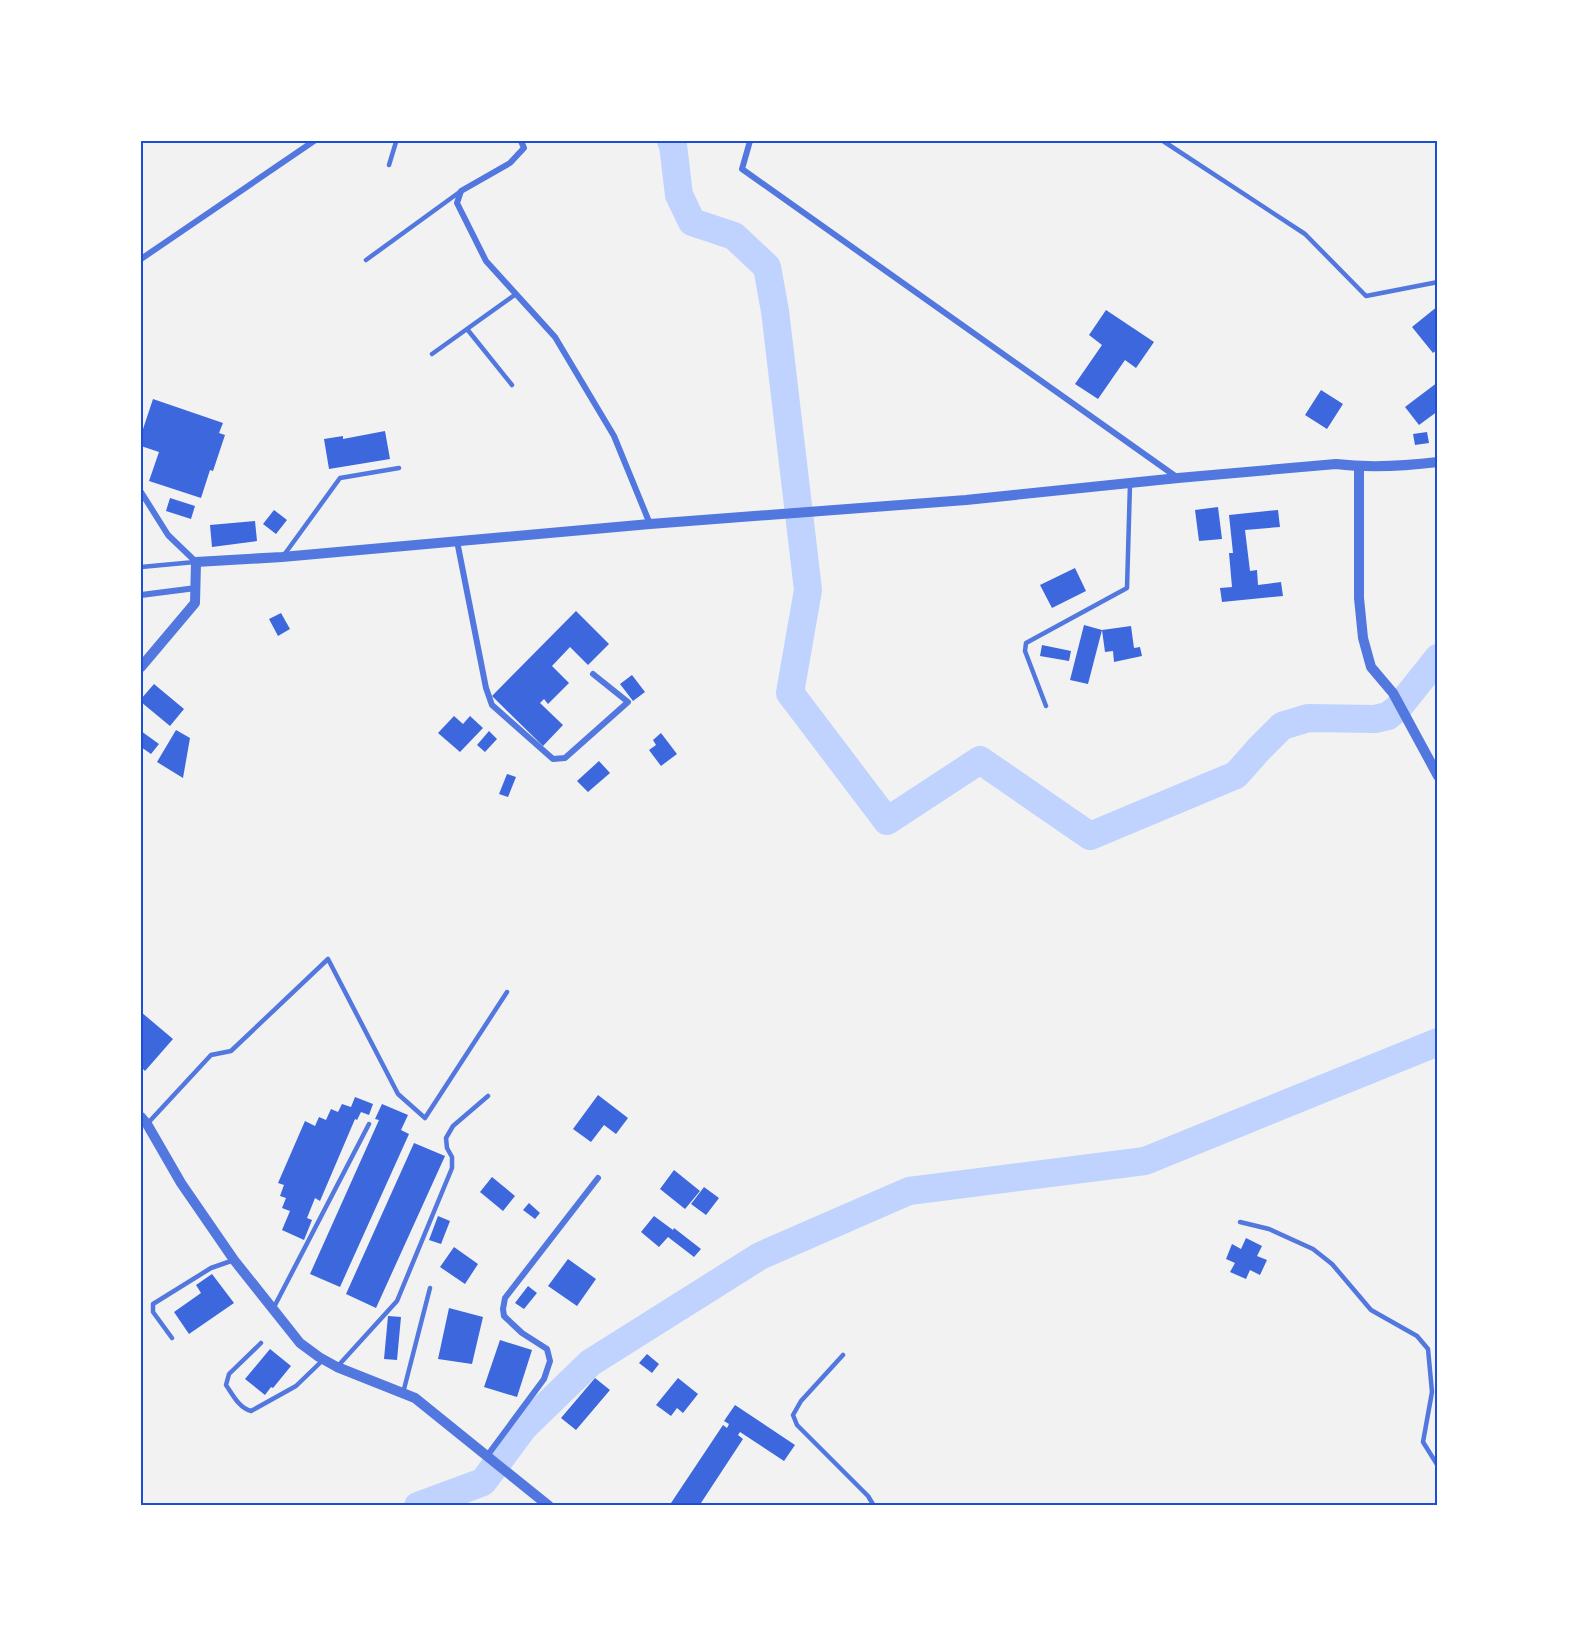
<svg xmlns="http://www.w3.org/2000/svg" width="1579" height="1647" viewBox="0 0 1579 1647" font-family="'Work Sans',sans-serif">
  <rect width="100%" height="100%" fill="#f2f2f2"/>
  <g fill="none" stroke-linecap="round" stroke-linejoin="round">
    <path stroke="#bfd3fe" stroke-width="28" d="M671 141 673 145 679 195 692 222 734 236 767 267 775 311 808 590 790 693 887 821 980 760 1090 836 1236 775 1259 749 1282 726 1308 718 1375 719 1388 716 1398 708 1438 658
      M418 1506 483 1482 524 1427 590 1363 760 1256 909 1191 1145 1161 1438 1042"/>
  </g>
  <path fill="#3d67dc" d="M1438 306V349L1433 353 1412 327Z
    M1106 310 1154 342 1136 368 1125 360 1098 399 1075 384 1102 345 1089 335Z
    M1438 382V411L1419 425 1405 407Z
    M1321 390 1343 404 1327 429 1305 415Z
    M153 399 223 423 219 433 225 435 213 471 210 470 201 498 149 481 159 452 141 446V435Z
    M385 431 390 459 329 469 324 439 343 436V439Z
    M1427 432 1429 443 1415 445 1413 434Z
    M170 498 195 506 191 519 166 511Z
    M1218 507 1222 539 1199 541 1195 510Z
    M274 510 287 520 276 534 263 524Z
    M1278 510 1280 527 1245 530 1250 571 1257 570 1258 585 1281 582 1283 596 1222 602 1220 588 1232 587 1229 553H1233L1229 515Z
    M255 521 257 541 212 547 210 525Z
    M1075 568 1086 591 1052 608 1040 585Z
    M576 611 609 644 588 665 570 647 552 666 569 683 548 704 544 699 540 703 563 725 543 746 492 696Z
    M281 613 290 629 278 636 269 619Z
    M1084 625 1102 630 1088 684 1070 680Z
    M1131 626 1134 648 1140 647 1142 656 1114 662 1113 651 1105 652 1102 630Z
    M1042 645 1071 651 1069 661 1040 656Z
    M632 675 645 692 633 701 620 684Z
    M154 684 184 709 170 726 141 702V699Z
    M454 716 463 724 470 716 483 728 460 752 438 733Z
    M176 730 190 738 183 778 157 762Z
    M141 731 159 744 151 754 141 747Z
    M489 731 497 739 485 752 477 745Z
    M661 733 677 754 661 766 649 750 656 745 653 740Z
    M599 761 610 773 588 792 577 781Z
    M507 774 516 777 508 797 499 794Z
    M141 1012 173 1039 145 1071 143 1069 141 1070Z
    M598 1095 628 1118 616 1134 604 1125 591 1142 573 1129Z
    M355 1097 373 1104 369 1115 361 1112 357 1120 355 1119 320 1201 315 1198 307 1218 312 1220 304 1240 282 1230 290 1211 282 1208 286 1198 280 1196 284 1185 278 1183 305 1121 315 1126 319 1117 326 1120 331 1109 338 1112 342 1104 351 1107Z
    M382 1104 408 1115 401 1130 409 1134 340 1287 310 1274 379 1120 375 1119Z
    M414 1143 445 1156 376 1308 346 1294Z
    M674 1170 700 1191 685 1209 660 1189Z
    M492 1177 515 1196 503 1211 480 1192Z
    M704 1187 719 1198 706 1215 691 1204Z
    M529 1203 540 1213 535 1219 523 1210Z
    M438 1216 450 1221 441 1244 429 1240Z
    M654 1216 673 1230 674 1228 701 1249 694 1257 668 1237 659 1247 641 1232Z
    M1246 1238 1262 1246 1257 1256 1267 1260 1260 1275 1250 1270 1246 1279 1230 1272 1235 1263 1226 1259 1232 1244 1241 1249Z
    M454 1247 478 1264 465 1284 440 1267Z
    M568 1259 596 1279 577 1306 548 1286Z
    M212 1274 234 1303 189 1334 174 1312 201 1293 196 1285Z
    M528 1286 537 1293 524 1309 515 1303Z
    M449 1308 483 1317 472 1364 438 1359Z
    M388 1316 401 1317 397 1360 384 1359Z
    M500 1340 532 1350 517 1397 484 1387Z
    M270 1349 291 1366 273 1388 271 1387 265 1395 245 1379Z
    M647 1354 659 1364 652 1373 639 1363Z
    M595 1378 610 1390 576 1430 561 1418Z
    M678 1378 698 1394 683 1413 677 1408 671 1416 656 1405Z
    M735 1405 795 1445 784 1461 740 1432 738 1435 743 1439 699 1506H669L723 1425 727 1428 729 1424 724 1421Z"/>
  <g fill="none" stroke-linecap="round" stroke-linejoin="round">
    <path stroke="#5277de" stroke-width="4.5" d="M1163 141 1305 234 1366 296 1438 282
      M389 165 396 142 394 141
      M366 260 461 191
      M467 329 512 385
      M432 354 516 294
      M284 555 340 478 399 468
      M141 567 195 562
      M1046 706 1025 651 1026 643 1127 588 1130 484
      M148 1123 211 1055 231 1051 328 959 398 1094 425 1118 507 992
      M1240 1222 1269 1229 1313 1249 1332 1264 1371 1310 1417 1336 1428 1349 1432 1392 1423 1442 1438 1466
      M273 1309 369 1124
      M172 1338 153 1312V1304L211 1268 234 1260
      M261 1343 229 1374 226 1385C233 1395 239 1408 251 1411L296 1386 324 1359
      M843 1355 801 1401 793 1415 797 1425 868 1496 874 1506
      M337 1367 397 1301 452 1168V1157L447 1148 446 1138 453 1126 488 1096
      M403 1393 430 1288"/>
    <path stroke="#5277de" stroke-width="6" d="M521 141 524 148 510 163 461 191 457 203 486 261 555 337 614 436 650 524
      M750 141 742 169 1178 478
      M141 259 314 141
      M141 492 168 535 196 562
      M457 541 486 688 492 705 553 759 565 758 628 702 593 674
      M141 595 196 588
      M487 1456 544 1379 550 1361 547 1349 522 1333 504 1316 503 1309 505 1298 598 1178"/>
    <path stroke="#5277de" stroke-width="10" d="M1359 467V598L1363 638 1371 667 1393 693 1438 776
      M141 667 195 603 196 562 282 557 650 524 966 500 1178 478 1336 464C1370 468 1405 466 1438 462
      M141 1117 147 1124 181 1183 234 1260 300 1343 319 1357 337 1367 415 1398 549 1506"/>
  </g>
  <rect width="1579" height="1647" fill="none" stroke="#ffffff" stroke-width="285"/>
  <rect x="142" y="142" width="1294" height="1362" fill="none" stroke="#1d4ed8" stroke-width="2"/>
</svg>
